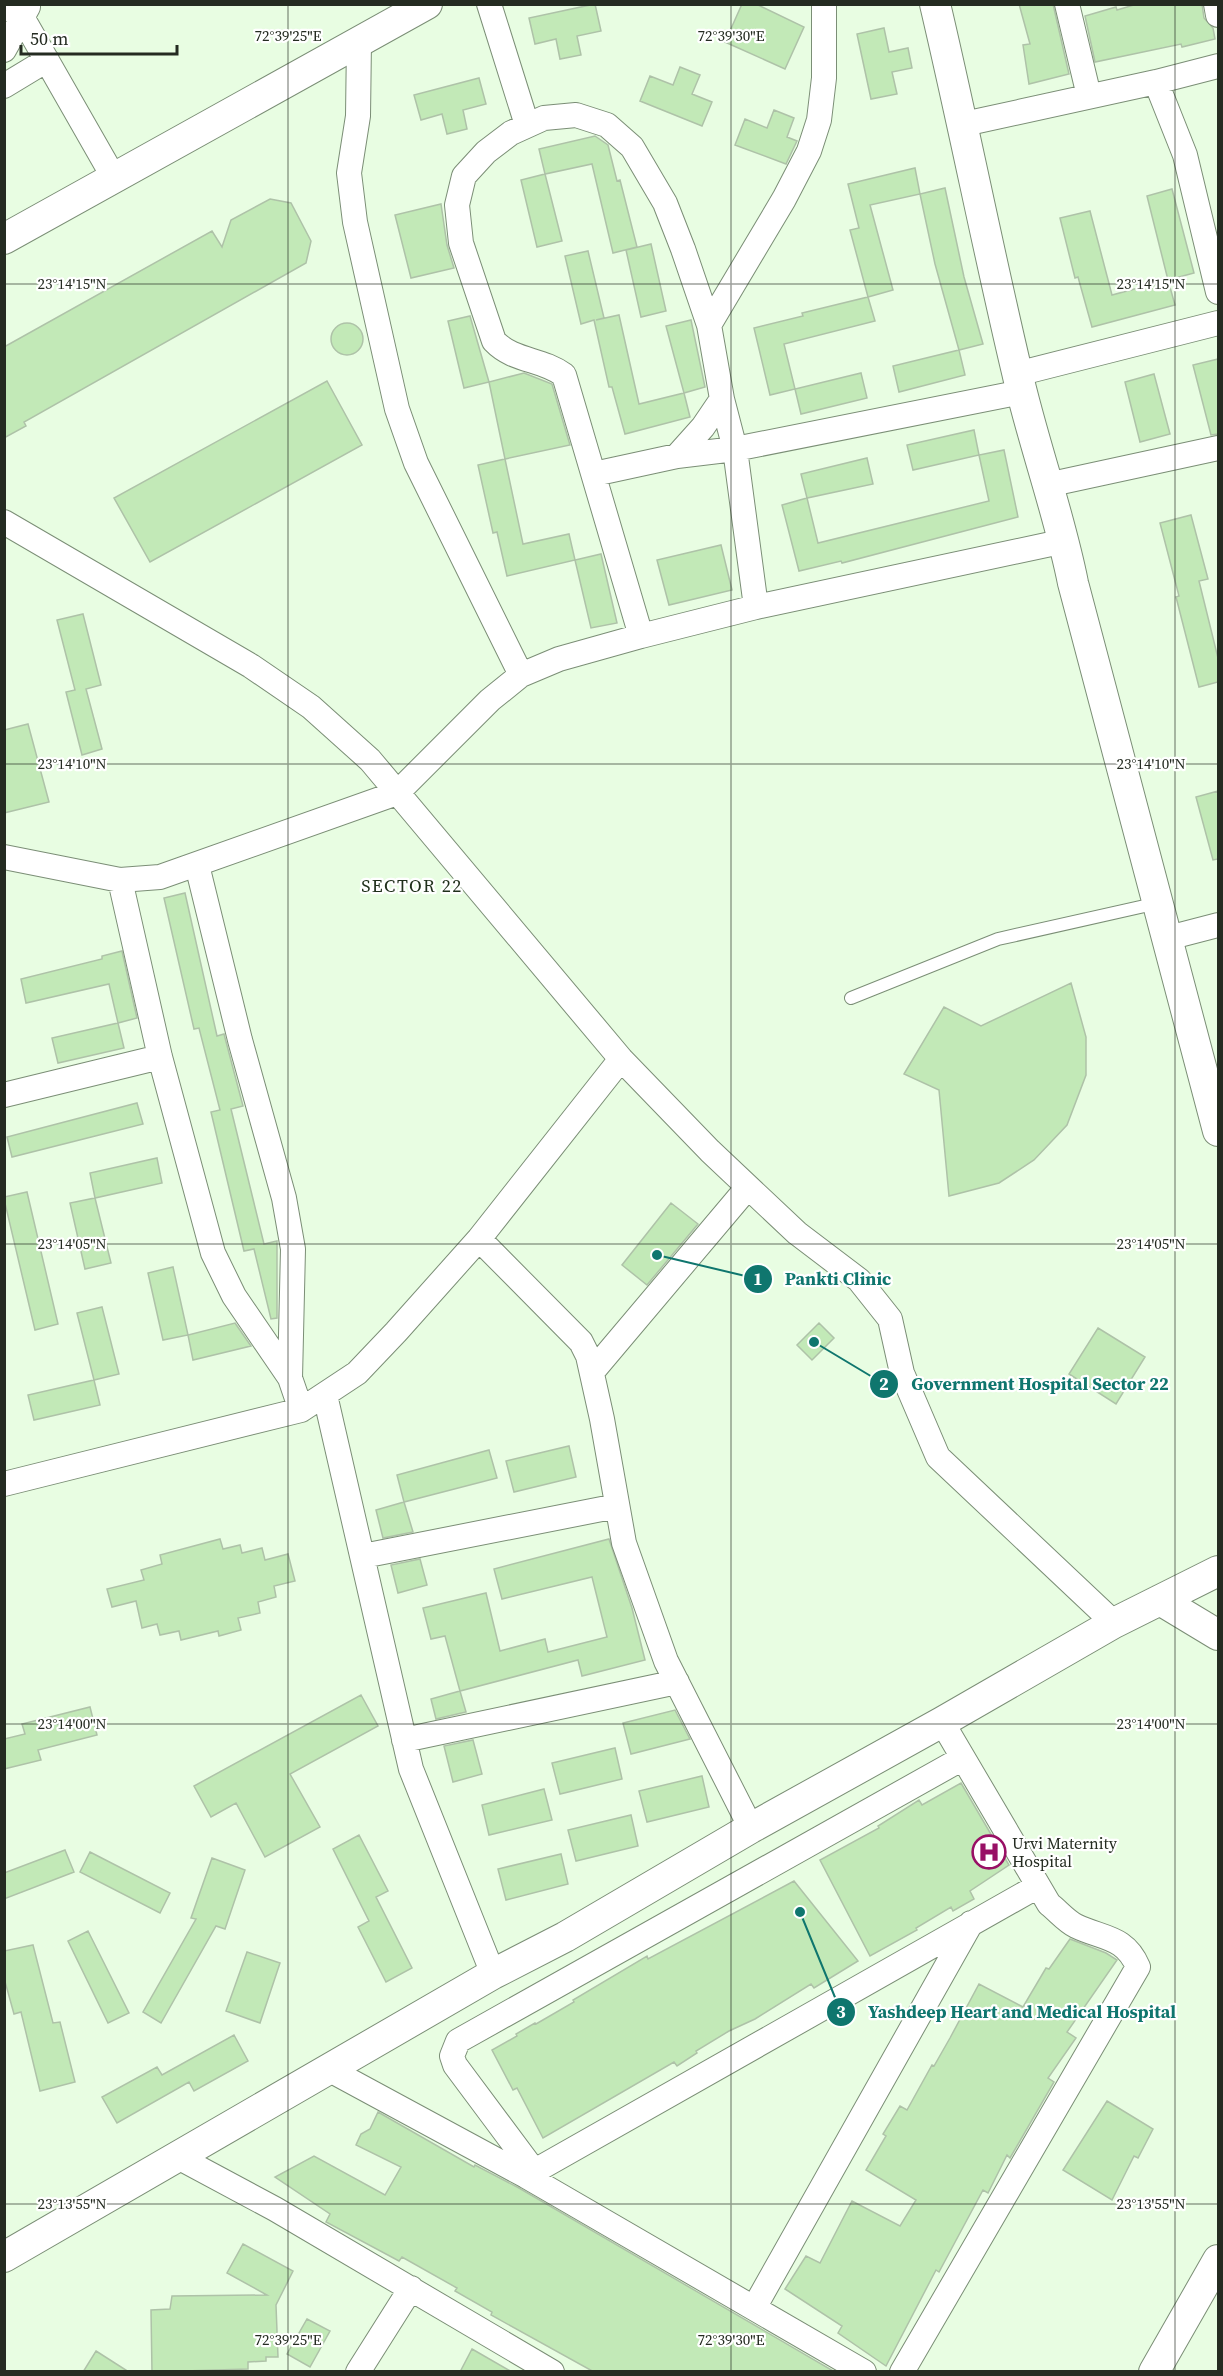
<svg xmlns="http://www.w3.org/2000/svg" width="1223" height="2376" viewBox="0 0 1223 2376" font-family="'Source Serif 4',serif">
  <rect width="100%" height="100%" fill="#e8fde2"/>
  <path fill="#c2e9b7" stroke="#aec2a8" stroke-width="1.5" d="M595 4 601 31 577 36 581 55 560 59 556 39 535 44 529 18Z
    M742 4H756L804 27 785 69 725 42Z
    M1019 4H1053L1069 74 1029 84 1023 45 1030 44Z
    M1137 4H1202L1204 18 1213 28 1215 39 1182 47 1181 44 1095 62 1085 16 1116 7 1117 10Z
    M884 28 889 52 908 48 912 68 892 72 897 94 871 99 857 34Z
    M680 67 700 75 692 94 712 102 702 126 640 101 650 76 673 85Z
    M479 78 486 104 463 110 467 129 447 134 442 114 421 120 414 95Z
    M774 110 794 118 787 137 797 141 786 164 735 145 745 119 767 128Z
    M595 136 608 145 617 181 620 180 637 247 613 253 592 164 545 174 539 149Z
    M915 168 920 194 870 205 893 290 868 297 850 230 859 228 848 184Z
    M545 174 562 241 537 247 521 180Z
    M945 188 964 277 983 344 959 350 935 264 920 194Z
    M1172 189 1194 273 1168 280 1147 196Z
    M270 199 291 203 311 241 306 263 24 422 26 426 4 438V347L212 231 222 247 231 220Z
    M441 204 447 245 454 268 411 278 395 215Z
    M1090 211 1112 295 1168 280 1175 305 1092 327 1078 277 1075 278 1060 218Z
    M651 244 666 311 641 317 626 250Z
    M588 251 604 318 596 320 619 315 639 404 684 393 690 417 625 434 612 387H609L594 320 581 324 565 256Z
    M868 297 875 321 784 344 795 389 770 395 754 328 803 316 802 313Z
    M470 316 489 382 464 388 448 321Z
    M691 320 705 387 684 393 666 326Z
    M331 339a16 16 0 1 1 32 0a16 16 0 1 1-32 0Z
    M959 350 965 375 899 392 893 366Z
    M1218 359V434L1211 435 1193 365Z
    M524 373 552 384 570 445 505 459 489 382Z
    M861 373 867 398 801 414 795 389Z
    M1154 374 1170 434 1140 442 1125 382Z
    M327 381 362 445 150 562 114 498Z
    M974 430 979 455 913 470 907 445Z
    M1004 450 1018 517 842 563 841 561 799 571 782 505 807 498 818 543 989 501 979 455Z
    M867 458 873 484 807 498 801 474Z
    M505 459 523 544 569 534 575 560 507 576 497 532 493 533 478 465Z
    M1191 515 1208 579 1199 581 1218 658V682L1199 687 1176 597 1179 596 1160 523Z
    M721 545 732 590 669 605 657 560Z
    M601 554 617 623 591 628 575 560Z
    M83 614 101 685 86 689 102 749 82 755 66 692 75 690 57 620Z
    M28 724 49 802 4 813V730Z
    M1218 791V859L1213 860 1196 797Z
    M185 893 217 1036 224 1034 243 1106 231 1109 264 1244 277 1241V1318L271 1319 254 1249 244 1251 211 1112 220 1110 199 1028 194 1029 164 898Z
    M122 951 137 1018 118 1023 109 984 26 1003 21 979 102 959V956Z
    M1071 983 1086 1037V1075L1067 1125 1034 1160 999 1183 949 1196 939 1090 904 1074 944 1007 981 1026Z
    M118 1023 124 1048 58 1063 52 1038Z
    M137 1103 143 1124 12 1157 7 1137Z
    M157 1158 162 1183 95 1198 90 1173Z
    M27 1192 58 1324 35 1330 4 1199V1197Z
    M95 1198 111 1263 85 1269 70 1203Z
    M671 1203 698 1224 647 1285 622 1265Z
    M173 1267 188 1335 163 1340 148 1273Z
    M102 1307 119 1374 94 1380 77 1313Z
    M235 1323 251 1346 193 1360 188 1335Z
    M819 1323 834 1338 812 1360 797 1345Z
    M1098 1328 1145 1357 1116 1404 1069 1374Z
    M94 1380 100 1405 34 1420 28 1395Z
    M569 1446 576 1477 514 1492 506 1461Z
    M489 1450 497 1478 404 1502 397 1475Z
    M404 1502 413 1532 383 1538 376 1510Z
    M220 1539 223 1549 240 1545 242 1553 262 1548 265 1560 288 1554 295 1581 274 1586 276 1597 258 1602 260 1613 238 1618 241 1630 219 1636 218 1631 181 1640 179 1631 160 1635 157 1624 142 1628 136 1601 112 1607 107 1589 144 1580 141 1570 162 1564 160 1555Z
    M609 1539 632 1608 645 1660 582 1676 578 1660 460 1691 445 1636 431 1639 423 1608 486 1593 500 1651 545 1639 548 1652 607 1637 592 1577 502 1599 494 1569Z
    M420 1559 427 1585 398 1593 391 1565Z
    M460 1691 466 1712 436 1719 431 1699Z
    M361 1695 378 1726 290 1774 320 1827 265 1857 236 1803 211 1817 194 1786Z
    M90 1707 97 1735 38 1750 41 1760 4 1769V1739L25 1734 22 1724Z
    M675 1710 690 1739 631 1754 623 1723Z
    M473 1740 482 1774 453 1782 444 1746Z
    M615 1748 622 1779 560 1794 552 1763Z
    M702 1776 709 1807 647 1822 639 1791Z
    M961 1783 1009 1865 970 1891 974 1899 953 1911 951 1907 916 1928 917 1930 870 1956 820 1860 879 1828 878 1826 919 1800 922 1805Z
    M544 1789 552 1820 489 1835 482 1805Z
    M631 1815 638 1846 576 1861 568 1830Z
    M359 1835 388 1891 376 1897 412 1968 386 1982 358 1927 369 1921 333 1849Z
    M65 1850 74 1872 4 1899V1873Z
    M90 1852 170 1893 160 1913 80 1872Z
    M561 1854 568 1884 506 1900 498 1869Z
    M212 1858 245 1870 225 1929 216 1926 161 2023 143 2012 196 1919 191 1918Z
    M794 1881 858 1961 814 1988 811 1984 755 2019 729 2031 696 2051 697 2053 677 2066 674 2062 543 2138 517 2088 513 2090 492 2050 517 2036 516 2034 535 2023 536 2024 574 2002 573 2000 647 1956 648 1959Z
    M88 1931 129 2013 108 2023 68 1941Z
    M1070 1939 1106 1953 1117 1960 1067 2032 1076 2038 1048 2078 1054 2082 1010 2158 1007 2155 988 2193 983 2190 939 2272 936 2270 886 2366 838 2333 842 2326 785 2289 806 2256 820 2263 852 2201 900 2226 916 2200 866 2170 886 2136 883 2134 900 2106 907 2110 932 2065 934 2066 950 2038 979 1984 1023 2007 1046 1968 1049 1969Z
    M33 1945 53 2023 60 2022 75 2082 40 2091 21 2012 14 2014 4 1978V1951Z
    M247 1952 280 1963 260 2023 226 2011Z
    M234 2035 248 2061 194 2091 189 2082 117 2123 102 2097 157 2067 162 2075Z
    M1107 2101 1153 2129 1138 2158 1134 2156 1112 2200 1063 2170Z
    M378 2112 474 2167 475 2165 519 2188 835 2372H594L491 2315 492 2312 455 2291 457 2288 402 2257 399 2261 326 2222 330 2214 275 2177 314 2156 385 2195 401 2167 356 2145 361 2134 370 2129Z
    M243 2244 293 2271 276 2305 278 2357H266V2361L248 2362V2369L152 2372 151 2310 170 2309 172 2296 267 2295 227 2273Z
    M307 2319 330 2331 310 2367 287 2354Z
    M472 2349 512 2372H460Z
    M96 2351 129 2372H83Z"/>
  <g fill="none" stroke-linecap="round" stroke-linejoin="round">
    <g stroke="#7b8e76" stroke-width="14">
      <path id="service" d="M851 998 998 939 1158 903"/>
    </g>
    <g stroke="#7b8e76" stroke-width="26">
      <path id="minor" d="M489 4 527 125
        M1067 4 1089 96
        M1216 4 1218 15
        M4 6 22 17 114 178
        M359 41 358 116 349 173 355 222 397 409 416 463 521 675
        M4 50 28 7
        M1156 82 1185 155 1218 292
        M4 86 47 60
        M964 124 1156 82 1218 66
        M709 325 784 199 809 151 819 120 824 78V4
        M1017 374 1218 323
        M677 456 703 427 722 399
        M594 474 677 456 735 449 1022 392
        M1047 485 1218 448
        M4 522 251 666 311 707 370 760 621 1059 710 1151 797 1233 859 1280 890 1319 902 1373 938 1457 1114 1623
        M641 636 564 375C541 358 514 362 494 341L461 243 457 205 464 176 486 152 511 133 544 118 576 115 607 125 632 147 665 203 683 249 709 325 722 399 735 449 756 607
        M4 857 120 880 160 877 397 793 490 700 521 675 559 659 641 636 756 607 1065 541
        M197 865 240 1040 284 1198 293 1249 290 1378
        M120 880 160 1057 213 1253 234 1296 290 1378 301 1410
        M1168 938 1218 925
        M4 1095 160 1057
        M479 1239 581 1342 588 1356 602 1419 624 1543 666 1661 751 1828
        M592 1372 748 1187
        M325 1395 411 1769 493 1974
        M4 1484 301 1410 357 1373 396 1332 479 1239 621 1059
        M363 1556 617 1506
        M404 1740 677 1682
        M330 2070 526 2176 864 2372
        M178 2157 275 2209 552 2372
        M534 2171 455 2065 452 2056 458 2041 963 1758
        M526 2176 1038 1886
        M754 2308 971 1923
        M358 2372 411 2288
        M902 2372 1138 1967C1125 1936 1103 1939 1076 1926 1066 1921 1058 1911 1049 1904L942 1722"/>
    </g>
    <g stroke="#7b8e76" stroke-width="32">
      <path id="tertiary" d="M935 4C964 127 988 250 1017 372 1033 443 1059 512 1073 583L1218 1131
        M4 239 427 4
        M1160 1600 1218 1635
        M4 2257 493 1974 565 1937 751 1828 942 1722 1114 1623 1218 1571
        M1154 2372 1218 2260"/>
    </g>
    <use href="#service" stroke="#fff" stroke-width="12"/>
    <use href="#minor" stroke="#fff" stroke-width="24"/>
    <use href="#tertiary" stroke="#fff" stroke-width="30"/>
  </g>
  <path fill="none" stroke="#242b21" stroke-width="1.5" stroke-opacity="0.45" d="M288 4V2372M731 4V2372M1175 4V2372M4 284H1218M4 764H1218M4 1244H1218M4 1724H1218M4 2204H1218"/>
  <defs>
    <g id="hospital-ring" transform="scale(1.725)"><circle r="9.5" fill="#fff" stroke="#981065" stroke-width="1.5"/><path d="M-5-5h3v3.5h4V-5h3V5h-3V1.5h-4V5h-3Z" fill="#981065"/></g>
  </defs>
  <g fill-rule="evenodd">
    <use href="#hospital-ring" x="989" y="1852"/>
  </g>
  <g text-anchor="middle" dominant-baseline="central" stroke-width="4.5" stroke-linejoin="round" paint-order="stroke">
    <g font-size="16" fill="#242b21" stroke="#fff" text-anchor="start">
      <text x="1012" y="1843">Urvi Maternity<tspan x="1012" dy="18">Hospital</tspan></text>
    </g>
    <g font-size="18" letter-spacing="1.5" fill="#20301b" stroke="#fff">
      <text x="412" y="885">SECTOR 22</text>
    </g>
  </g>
  <g font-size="15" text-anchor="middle" fill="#242b21" stroke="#fff" stroke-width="4.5" stroke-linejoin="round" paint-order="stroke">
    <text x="288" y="41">72°39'25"E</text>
    <text x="731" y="41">72°39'30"E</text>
    <text x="72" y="289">23°14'15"N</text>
    <text x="1151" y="289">23°14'15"N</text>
    <text x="72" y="769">23°14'10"N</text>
    <text x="1151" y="769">23°14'10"N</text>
    <text x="72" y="1249">23°14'05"N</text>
    <text x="1151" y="1249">23°14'05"N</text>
    <text x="72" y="1729">23°14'00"N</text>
    <text x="1151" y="1729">23°14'00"N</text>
    <text x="72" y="2209">23°13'55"N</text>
    <text x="1151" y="2209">23°13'55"N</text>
    <text x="288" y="2345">72°39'25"E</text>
    <text x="731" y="2345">72°39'30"E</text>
  </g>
  <path fill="none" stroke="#0f766e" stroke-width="2" d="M657 1255L758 1279M814 1342L884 1384M800 1912L841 2012"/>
  <g fill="#0f766e" stroke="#fff" stroke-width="2">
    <circle cx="657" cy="1255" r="6"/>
    <circle cx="814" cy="1342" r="6"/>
    <circle cx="800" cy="1912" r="6"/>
    <circle cx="758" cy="1279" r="15"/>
    <circle cx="884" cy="1384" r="15"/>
    <circle cx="841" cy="2012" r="15"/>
  </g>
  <g font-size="18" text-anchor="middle" font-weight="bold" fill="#fff">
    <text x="758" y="1285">1</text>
    <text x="884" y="1390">2</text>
    <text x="841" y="2018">3</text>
  </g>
  <g font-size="18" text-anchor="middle" font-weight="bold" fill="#0f766e" stroke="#fff" stroke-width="4.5" stroke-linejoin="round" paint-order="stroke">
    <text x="838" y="1285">Pankti Clinic</text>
    <text x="1040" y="1390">Government Hospital Sector 22</text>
    <text x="1022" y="2018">Yashdeep Heart and Medical Hospital</text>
  </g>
  <rect width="1223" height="2376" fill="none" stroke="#242b21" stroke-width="12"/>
  <path d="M21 45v9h156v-9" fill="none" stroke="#242b21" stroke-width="3"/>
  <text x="30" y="45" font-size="18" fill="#242b21" stroke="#ffffff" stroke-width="4.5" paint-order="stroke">50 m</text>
</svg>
